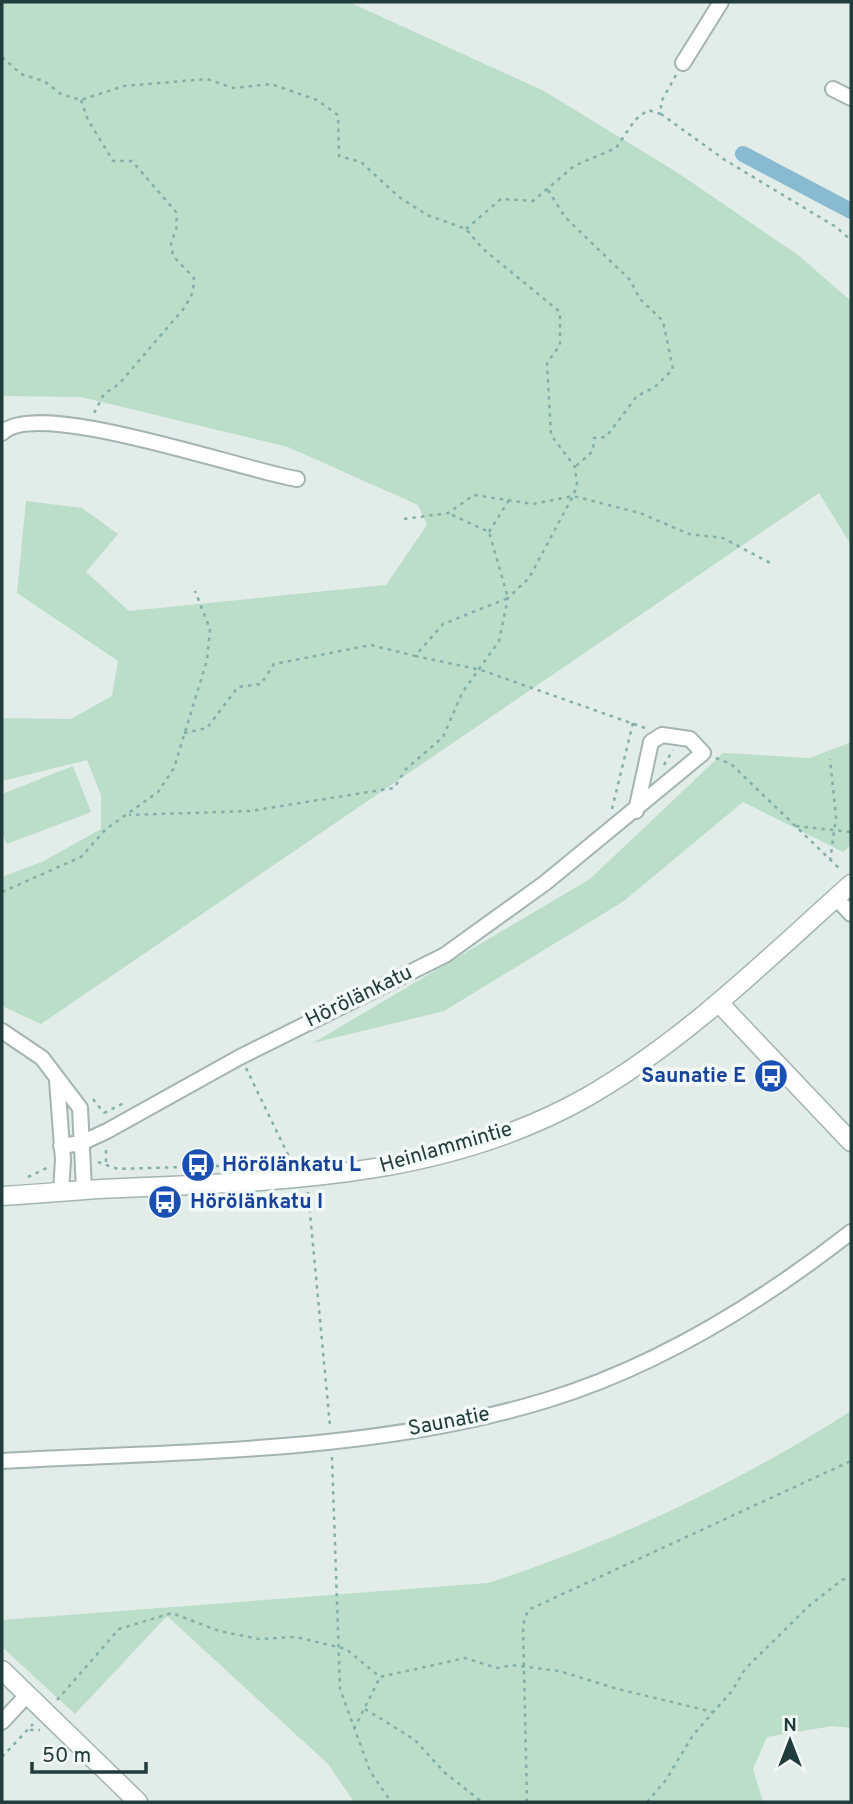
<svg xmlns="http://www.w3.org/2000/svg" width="853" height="1804" viewBox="0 0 853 1804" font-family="Overpass,sans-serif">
  <rect width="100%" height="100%" fill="#e2ece9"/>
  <path fill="#badeca" d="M2 2H349L544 91 678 173 798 255 851 301V545L819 493 41 1024 2 1006V877L42 862 101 829V795L87 760 2 781V718L71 719 112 696 118 661 17 593 26 501 82 508 118 534 86 572 129 611 386 585 427 525 418 505 288 447 81 397 2 396Z
    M851 742V845L843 852 743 802 624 901 444 1011 313 1043 590 879 723 753 810 758Z
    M73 766 91 812 7 844 2 832V794Z
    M851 1411V1728L832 1726 767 1737 753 1769 763 1802H354L328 1764 167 1616 75 1714 2 1647V1620L488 1583C616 1542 738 1483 851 1411Z"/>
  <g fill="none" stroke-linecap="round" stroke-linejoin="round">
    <path stroke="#88bad2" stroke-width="16" d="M743 154 851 211"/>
    <g stroke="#a4b4b1" stroke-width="18">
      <path id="minor" d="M683 63 721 2
        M833 89 851 98
        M2 433C37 397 242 470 297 479
        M836 898 851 914
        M2 1031 42 1058 80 1108 84 1189
        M57 1080 63 1160 61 1191
        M61 1146 81 1143 107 1131 240 1057 445 955 545 883 703 753 690 739 662 735 651 742 636 811
        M2 1461C181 1451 374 1453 547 1400 659 1366 760 1303 851 1232
        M2 1722 27 1695"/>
    </g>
    <g stroke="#a4b4b1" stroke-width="21">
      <path id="tertiary" d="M719 1003 851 1142
        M2 1196C42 1194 83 1189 123 1188 283 1181 444 1178 587 1097 686 1040 767 959 851 884
        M2 1670 138 1802"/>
    </g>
    <path stroke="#81b0aa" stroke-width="2.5" stroke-dasharray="3.5 5" stroke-linecap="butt" d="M2 57 21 74 44 81 61 94 81 100 124 86 207 79 233 88 271 84 317 100 338 115 339 156 361 162 399 197 427 215 466 229 482 248 560 312V345L547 363 551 435 575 467 577 485 573 496 529 578 508 598 499 641 462 693 443 737 406 769 394 788 250 811 129 815
      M676 75 661 102V114L725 160 836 227 851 240
      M81 100 88 120 113 161H132L176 212 177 226 171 244 173 256 194 278 193 292 185 307 119 384 104 394 93 415
      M548 190 565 217 630 280 640 299 663 321 673 369 655 387 637 396 606 437 594 438 593 451 575 467
      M466 229 501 199 533 201 574 166 616 148 635 120 648 110 661 114
      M404 519 448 513 474 495 533 504 573 496 640 513 689 534 723 538 774 565
      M489 532 509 500
      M415 656 481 670 645 728
      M184 733 207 728 238 687 261 684 274 664 371 645 415 656 443 624 508 598 489 532 448 513
      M716 758 731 764 841 870
      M664 765 673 750
      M612 809 633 723
      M796 826 851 832
      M830 861 836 817 830 759
      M2 892 81 857 106 829 158 792 174 768 207 660 210 629 195 591
      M246 1068 292 1163
      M93 1099 104 1113
      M104 1113 126 1102
      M98 1162 118 1169 219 1166
      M106 1162V1148
      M28 1177 47 1168
      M308 1192 330 1426
      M332 1457 340 1689 370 1771 391 1802
      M57 1700 119 1629 172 1613 219 1631 259 1639 296 1637 346 1649 380 1677 465 1658 497 1668 511 1665 559 1671 618 1689 713 1712
      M365 1709 415 1740 444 1772 482 1802
      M354 1729 380 1677
      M30 1730H40
      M2 1757 33 1724
      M527 1802 523 1625 528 1610 851 1461
      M647 1802 666 1780 693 1735 732 1691 745 1669 810 1605 842 1580 851 1577"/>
    <use href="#minor" stroke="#fff" stroke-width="14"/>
    <use href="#tertiary" stroke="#fff" stroke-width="18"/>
  </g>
  <defs>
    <g id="bus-disc" transform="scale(1.75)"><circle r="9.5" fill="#1a4fb4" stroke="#f2f9f6"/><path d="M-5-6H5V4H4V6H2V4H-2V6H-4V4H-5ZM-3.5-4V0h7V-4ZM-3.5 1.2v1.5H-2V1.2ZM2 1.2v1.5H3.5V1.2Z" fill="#fff"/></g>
  </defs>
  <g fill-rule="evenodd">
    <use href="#bus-disc" x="771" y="1076"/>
    <use href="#bus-disc" x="198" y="1165"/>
    <use href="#bus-disc" x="165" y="1202"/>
  </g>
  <g text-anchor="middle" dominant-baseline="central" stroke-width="7" stroke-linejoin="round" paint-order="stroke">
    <g font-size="21" fill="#213d3b" stroke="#f2f9f6">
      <text transform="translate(359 997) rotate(-26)">Hörölänkatu</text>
      <text transform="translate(446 1148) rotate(-16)">Heinlammintie</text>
      <text transform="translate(449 1422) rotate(-11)">Saunatie</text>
    </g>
    <g font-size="21" font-weight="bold" fill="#164399" stroke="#f2f9f6" text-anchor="start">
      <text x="746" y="1076" text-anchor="end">Saunatie E</text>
      <text x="222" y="1165">Hörölänkatu L</text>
      <text x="190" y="1202">Hörölänkatu I</text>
    </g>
  </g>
  <rect width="853" height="1804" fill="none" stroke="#213d3b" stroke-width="7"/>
  <g transform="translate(790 1741)" stroke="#f2f9f6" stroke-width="5" paint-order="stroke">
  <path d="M0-5L12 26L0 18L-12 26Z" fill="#213d3b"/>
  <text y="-10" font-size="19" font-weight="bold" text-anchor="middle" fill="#213d3b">N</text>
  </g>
  <path d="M32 1762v10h114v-10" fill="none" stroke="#213d3b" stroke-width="3.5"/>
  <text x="42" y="1762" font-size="21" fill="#213d3b" stroke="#f2f9f6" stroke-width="5" paint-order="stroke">50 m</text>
</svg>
